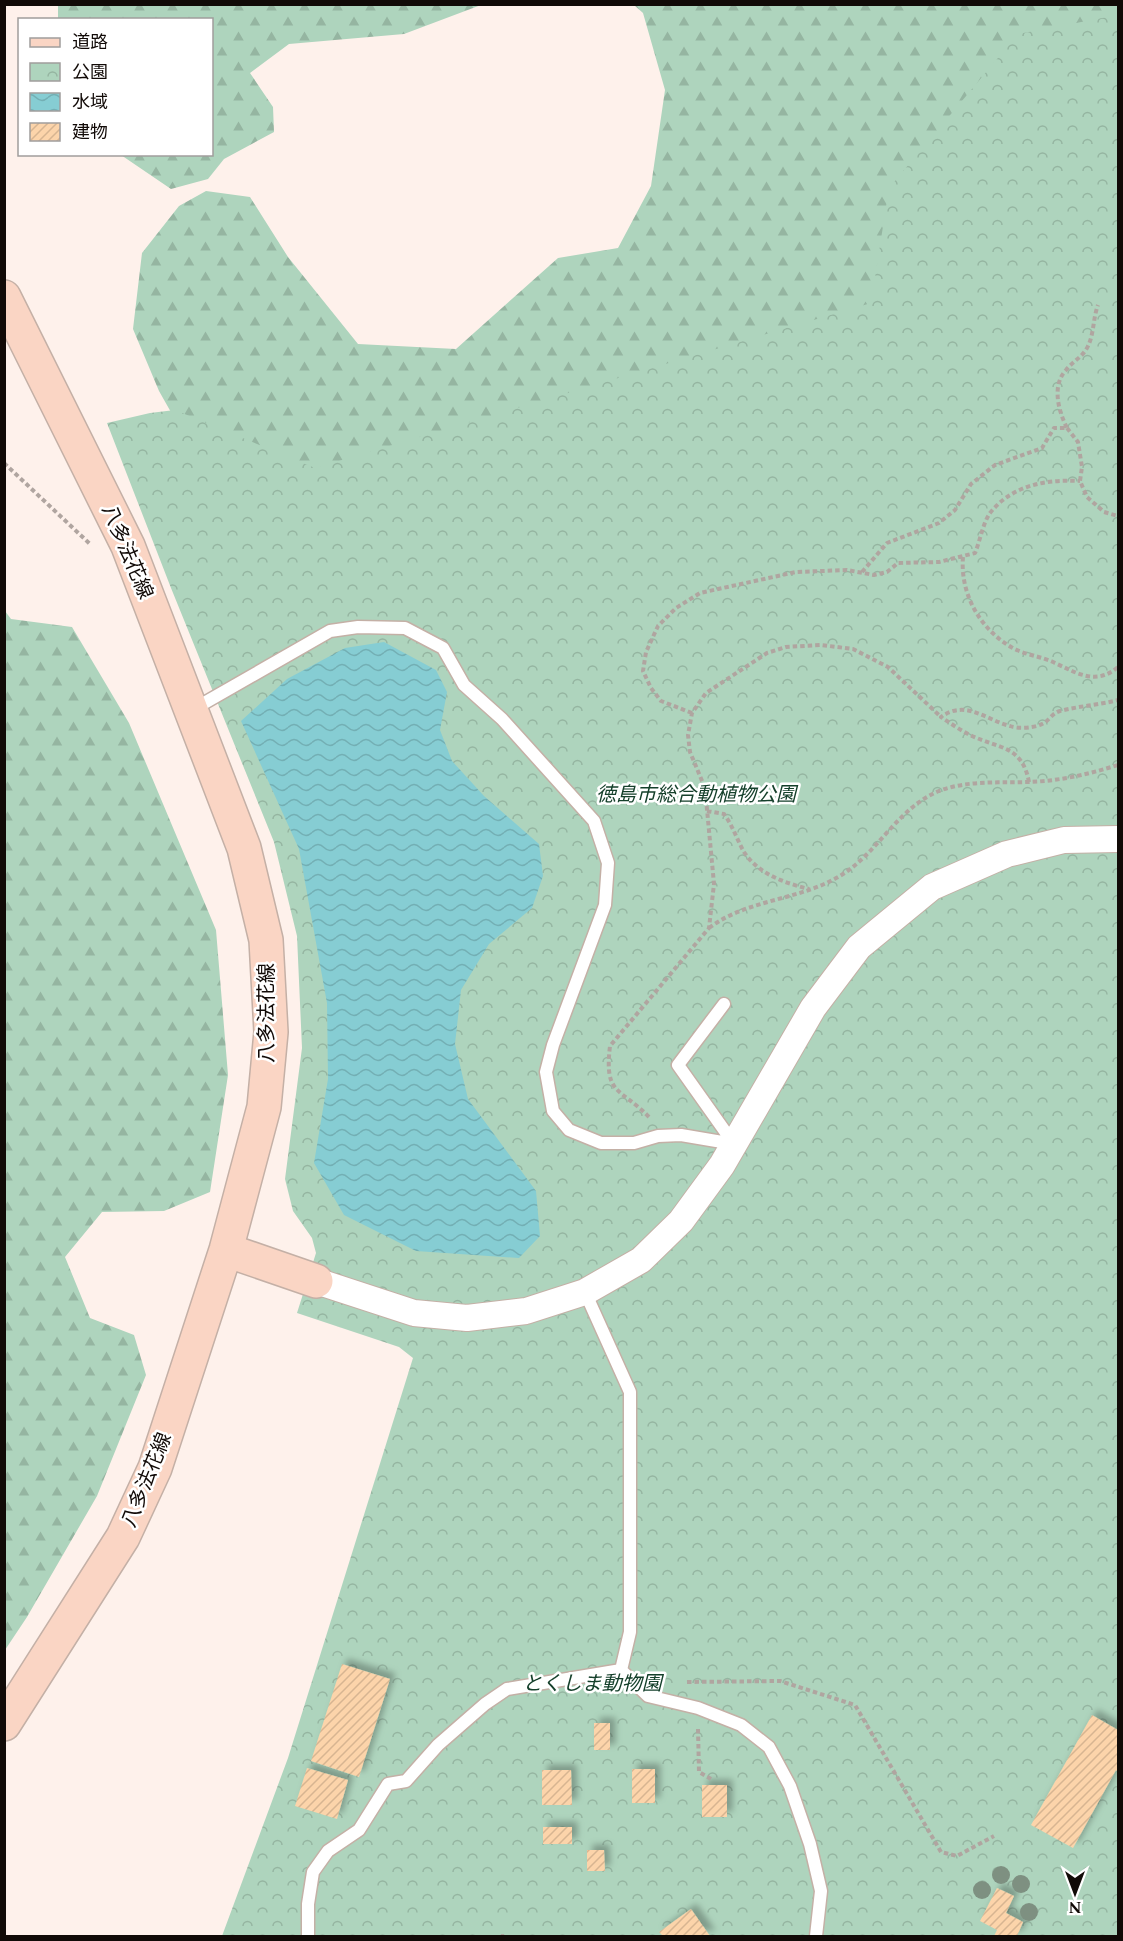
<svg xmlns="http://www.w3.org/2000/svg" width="1123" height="1941" viewBox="0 0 1123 1941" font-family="Spectral,'Noto Sans JP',serif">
  <defs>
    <pattern id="forest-firs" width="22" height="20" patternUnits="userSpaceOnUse" patternTransform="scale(1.5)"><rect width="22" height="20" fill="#aed4bd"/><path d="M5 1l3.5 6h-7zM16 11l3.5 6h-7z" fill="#95b5a1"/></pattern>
    <pattern id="park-crowns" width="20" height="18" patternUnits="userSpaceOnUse" patternTransform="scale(1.5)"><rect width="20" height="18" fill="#aed4bd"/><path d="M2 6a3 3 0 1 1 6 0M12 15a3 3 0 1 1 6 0" fill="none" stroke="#95b5a1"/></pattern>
    <pattern id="water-waves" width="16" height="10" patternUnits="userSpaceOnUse" patternTransform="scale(1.5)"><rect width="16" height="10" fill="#86cdd3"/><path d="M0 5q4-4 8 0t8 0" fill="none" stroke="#73afb4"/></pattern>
    <pattern id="building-hatch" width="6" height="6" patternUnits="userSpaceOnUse" patternTransform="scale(1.5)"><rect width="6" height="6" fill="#fcd4aa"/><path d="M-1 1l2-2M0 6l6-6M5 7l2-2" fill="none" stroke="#d7b591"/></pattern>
    <filter id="shadow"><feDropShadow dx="5.5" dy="-5.5" stdDeviation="3" flood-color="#0004"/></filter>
  </defs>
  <rect width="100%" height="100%" fill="#fef1eb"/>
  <path fill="url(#forest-firs)" d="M58 5V4L481 5 404 34 289 44 250 73 273 107 274 132 224 159 208 179 171 189 121 155 212 154V20L58 19Z
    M634 5H1118V266L627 563 185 437 159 391 133 329 142 253 179 206 206 191 250 197 288 257 358 344 456 349 558 258 618 248 651 186 665 90 643 13Z
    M5 611 11 619 72 627 129 723 216 930 228 1075 210 1192 164 1211 102 1212 65 1257 90 1318 134 1335 146 1375 97 1496 27 1617 5 1650Z"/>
  <path fill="url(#park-crowns)" d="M1118 15V1936H222L288 1758 413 1358 399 1347 297 1313 316 1253 312 1238 293 1211 285 1179 302 1048 297 936 274 842 171 588 107 423 150 413 175 410 315 468 871 303 889 188 1018 34Z"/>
  <path fill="url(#water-waves)" d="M384 642 436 670 447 692 440 730 452 761 484 796 539 844 543 876 532 908 489 944 461 990 455 1044 468 1099 536 1191 540 1236 519 1258 416 1251 344 1215 314 1163 328 1079 327 1003 299 849 241 721 287 679 345 648Z"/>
  <path fill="url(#building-hatch)" filter="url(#shadow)" d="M342 1664 390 1679 359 1777 311 1761Z
    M1092 1715 1118 1730V1772L1116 1770 1073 1848 1031 1825Z
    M594 1723H610V1750H594Z
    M307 1768 348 1780 337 1819 295 1806Z
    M632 1769H655V1803H632Z
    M542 1770H571L572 1805H542Z
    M702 1785H727V1817H702Z
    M543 1827H572V1844H543Z
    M587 1850H604L605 1871H587Z
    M997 1888 1014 1896 1006 1913 1023 1922 1017 1936H994L997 1930 980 1921Z
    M691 1909 710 1936H663L659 1932Z"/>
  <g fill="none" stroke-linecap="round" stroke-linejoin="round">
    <g stroke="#c4b0a6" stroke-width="15">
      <path id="lane" d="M192 710 330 631 358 627 405 628 443 648 464 685 502 719 594 821 608 863 605 905 553 1045 546 1072 553 1111 569 1130 601 1143H634L658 1136 681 1135 734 1144 678 1065 724 1004
        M585 1292 630 1392V1632L621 1670
        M308 1936V1904L313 1872 328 1851 359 1830 388 1784 406 1781 438 1745 485 1704 507 1689 621 1670 648 1696 698 1708 741 1725 769 1747 790 1786 810 1844 821 1891 816 1936"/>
    </g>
    <g stroke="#c4b0a6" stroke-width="28">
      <path id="street" d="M316 1281 414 1313 467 1318 526 1311 585 1292 641 1260 681 1221 722 1165 813 1008 859 947 932 887 1007 854 1064 840 1118 839"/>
    </g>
    <g stroke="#c4b0a6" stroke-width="36">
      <path id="secondary" d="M4 297 128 546 244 848 266 940 271 1032 264 1107 226 1250 155 1468 123 1537 4 1724
        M226 1250 316 1281"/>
    </g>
    <path stroke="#b0a5a0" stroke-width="4" stroke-dasharray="4.5 3" stroke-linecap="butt" d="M1067 428 1078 442 1082 467 1080 481 1087 497 1104 512 1118 516
      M4 463 90 544
      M963 557C960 593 979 628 1011 647 1024 655 1041 656 1055 663 1077 673 1096 686 1118 667
      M862 572 887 543 939 523 955 510 971 484 995 465 1042 448 1054 428H1067C1059 412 1051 386 1066 370 1073 361 1083 357 1088 346 1094 334 1093 318 1098 305
      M692 713 661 701 651 688 643 671 646 652 658 626 676 608 700 593 796 572 847 570 874 575 887 572 898 563 939 562 975 553C980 541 983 523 990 513 1012 485 1047 479 1080 481
      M1029 782C1022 745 999 749 970 735 960 730 950 723 941 717 966 699 986 720 1010 726 1018 729 1034 728 1042 724 1049 721 1052 713 1060 711 1079 706 1099 705 1118 700
      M707 811 724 814C733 826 737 840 744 852 758 874 785 883 809 889
      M709 928C749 898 801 901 843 874 878 852 899 807 939 791 968 780 999 783 1029 782 1060 781 1089 774 1118 765
      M649 1117C620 1087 604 1096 610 1046L709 928 714 884 705 788 690 752 688 735 692 713 706 693 767 653 786 647 821 645 853 649 888 667 941 717
      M687 1682 780 1681 855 1705 941 1852 957 1856 994 1836
      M698 1729 699 1772 711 1779
      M501 1936H504"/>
    <use href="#lane" stroke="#fff" stroke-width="12"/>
    <use href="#street" stroke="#fff" stroke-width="26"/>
    <use href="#secondary" stroke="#fad5c4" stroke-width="33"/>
  </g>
  <g fill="#7e9081">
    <circle cx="1001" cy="1875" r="9"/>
    <circle cx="1021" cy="1884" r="9"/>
    <circle cx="982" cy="1890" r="9"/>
    <circle cx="1029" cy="1912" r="9"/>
  </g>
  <g text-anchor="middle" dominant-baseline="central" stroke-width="5" stroke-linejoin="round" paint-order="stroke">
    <g font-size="20" fill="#110a07" stroke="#fff">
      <text transform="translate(127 552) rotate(67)">八多法花線</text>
      <text transform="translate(267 1013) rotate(-90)">八多法花線</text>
      <text transform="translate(147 1480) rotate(-68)">八多法花線</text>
    </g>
    <g font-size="20" font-style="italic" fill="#15402b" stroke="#fff">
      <text x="696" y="795">徳島市総合動植物公園</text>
      <text x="592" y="1684">とくしま動物園</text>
    </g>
  </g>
  <rect width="1123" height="1941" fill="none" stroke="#110a07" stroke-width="12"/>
  <rect x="18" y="18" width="195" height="138" fill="#ffffff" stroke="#a09d9c" stroke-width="1.5"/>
  <rect x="30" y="38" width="30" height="9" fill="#fad5c4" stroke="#a09d9c" stroke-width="1.5"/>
  <text x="72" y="48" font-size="18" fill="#110a07">道路</text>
  <rect x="30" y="63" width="30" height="18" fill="url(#park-crowns)" stroke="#a09d9c" stroke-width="1.5"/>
  <text x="72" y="78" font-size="18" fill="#110a07">公園</text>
  <rect x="30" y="93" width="30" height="18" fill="url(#water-waves)" stroke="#a09d9c" stroke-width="1.5"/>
  <text x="72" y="108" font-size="18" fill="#110a07">水域</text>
  <rect x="30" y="123" width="30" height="18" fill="url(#building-hatch)" stroke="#a09d9c" stroke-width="1.5"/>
  <text x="72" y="138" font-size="18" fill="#110a07">建物</text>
  <g transform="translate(1075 1893) rotate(180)" stroke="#ffffff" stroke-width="4.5" paint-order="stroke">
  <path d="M0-4.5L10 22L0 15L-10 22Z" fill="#110a07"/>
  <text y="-9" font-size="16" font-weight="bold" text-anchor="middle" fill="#110a07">N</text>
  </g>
</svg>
